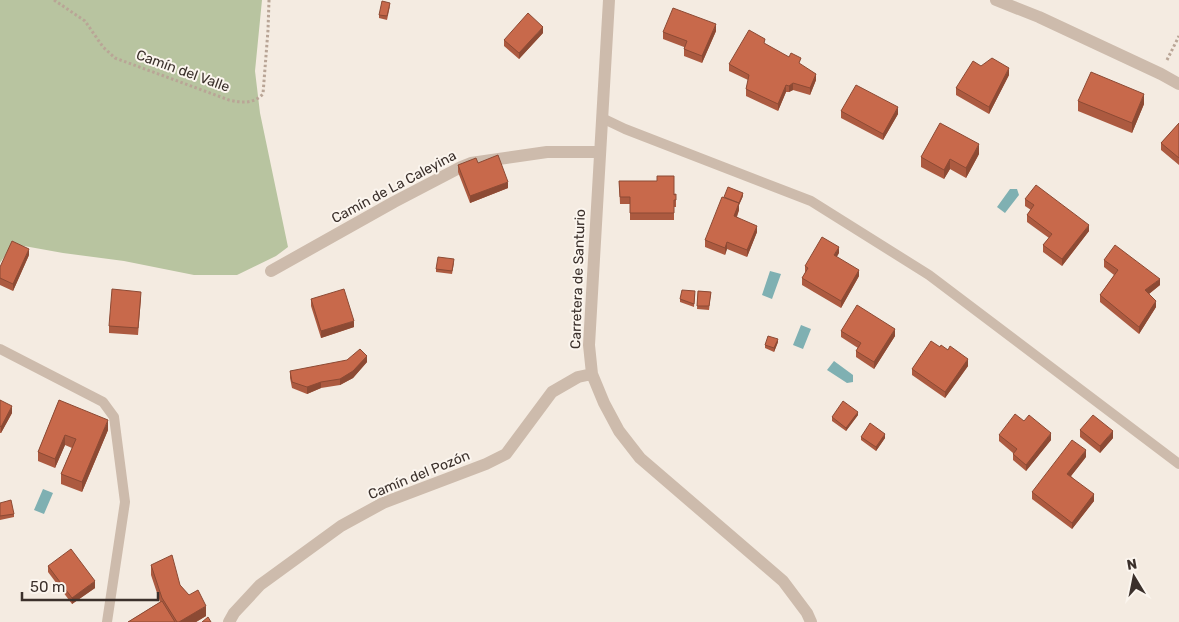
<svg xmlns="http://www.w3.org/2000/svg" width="1179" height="622" viewBox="0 0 1179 622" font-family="Rubik,sans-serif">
  <rect width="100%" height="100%" fill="#f4ebe1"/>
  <path fill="#b8c4a0" d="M0 0H262L255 71 260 113 288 247 276 256 237 275H194L124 261 63 253 13 244 0 263Z"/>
  <path fill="#7fb0b2" d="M1010 189H1017L1019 195 1005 213 997 207Z
    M770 271 781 274 772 299 762 295Z
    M801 325 811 329 803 349 793 345Z
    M834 361 853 375V382L847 383 827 370Z
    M43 489 53 493 44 514 34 510Z"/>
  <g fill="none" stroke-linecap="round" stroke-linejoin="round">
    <path stroke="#b9a596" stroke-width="3" stroke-dasharray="2.5 2.5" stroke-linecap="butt" d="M54 0 85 21 103 47 115 58 229 100C242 103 253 104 263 94L268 30 269 0
      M1167 60 1179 36"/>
    <path stroke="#cdbbac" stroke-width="10" d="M602 118 625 129 811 201 929 275 1179 464
      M0 349 103 402 114 417 125 502 107 622"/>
    <path stroke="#cdbbac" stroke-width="12" d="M609 0 589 345 592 374 604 403 619 431 640 458 783 581 807 613 811 622
      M996 0 1039 17 1161 74 1179 84
      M271 271 394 202 461 167 471 163 547 152H599
      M229 622 234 613 260 585 341 526 383 503 486 464 506 454 552 392 578 377 592 374"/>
  </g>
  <path fill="#ac5a40" d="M390 6 387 20 379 18V15Z
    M716 31 702 63 684 56V47L663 39V32Z
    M543 33 519 59 504 46V40Z
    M765 44 801 65 816 80 810 95 793 90 789 92H786L778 111 746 96V89L748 80 729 71V64Z
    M981 66 1009 75 989 114 956 95V88Z
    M1078 101 1144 104 1132 133 1078 111Z
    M841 111 898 114 883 140 841 118Z
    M1179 123V165L1161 150V143Z
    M979 154 966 178 950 169 944 179 921 167V157Z
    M478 163 508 188 470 203 458 172V165Z
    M619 181 676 194V207H674V220H630V204H620Z
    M743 196 739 205V210L737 217 757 232 747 257 727 249 725 255 705 247V240Z
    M1025 199 1089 231 1062 266 1043 252V245L1049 238 1027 222V215L1031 210 1025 206Z
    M839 253 836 257 859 276 841 308 802 285V278L805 273V266Z
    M29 255 13 291 0 285V267Z
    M1104 260 1160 285 1149 294 1156 307 1139 334 1100 302V295L1114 275 1104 267Z
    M454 263 452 274 436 272V269Z
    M698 291 711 292 709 310 697 309Z
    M695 294 694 307 680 302V299Z
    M141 298 138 335 109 333V326Z
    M311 299 354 327 321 338 311 306Z
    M841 331 895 336 874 369 856 357V351L858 348 841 337Z
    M778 342 774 352 765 348V345Z
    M940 347 948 350 968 366 945 398 912 375V369Z
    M367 362 353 378 340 385 321 388 307 394 292 388 290 378V371Z
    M0 400 12 413 1 433H0Z
    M59 400 108 430 82 492 61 484V474L72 448 65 445 55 468 38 461V452Z
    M858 415 846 431 832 421V417Z
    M1080 430 1113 438 1100 453 1080 437Z
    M999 435 1051 440 1026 471 1013 460V453L999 441Z
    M861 437 885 438 876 451 861 440Z
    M1086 457 1071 476 1094 501 1072 529 1032 499V492Z
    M0 503 14 514V517L0 520Z
    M151 565 180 585 206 616 196 622H128L160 602 151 575Z
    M48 566 95 588 72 604 48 572Z"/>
  <path fill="#8c4a34" d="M716 24V31L702 63V56Z
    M543 27V33L519 59V53Z
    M1009 68V75L989 114V107Z
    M816 74V80L810 95V88Z
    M793 83V90L789 92V86Z
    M786 85V92L778 111V104Z
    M1144 94V104L1132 133V123Z
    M898 107V114L883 140V134Z
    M979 144V154L966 178V168Z
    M950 159V169L944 179V170Z
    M508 182V188L470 203V196Z
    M743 193V196L739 205V210L734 223V216Z
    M1089 225V231L1062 266V259Z
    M757 226V232L747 257V250Z
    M727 242V249L725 255V248Z
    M839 247V253L834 262V255Z
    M29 249V255L13 291V284Z
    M859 270V276L841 308V301Z
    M1160 279V285L1145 297V290Z
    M1156 301V307L1139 334V327Z
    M354 321V327L321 338V331Z
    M895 329V336L874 369V362Z
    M778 339V342L774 352V348Z
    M367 356V362L353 378 340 385V379Z
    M968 359V366L945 398V392Z
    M321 382V388L307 394V387Z
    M12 406V413L1 433V427Z
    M858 412V415L846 431V428Z
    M108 420V430L82 492V482Z
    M1113 431V438L1100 453V446Z
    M1051 433V440L1026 471V465Z
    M885 434V438L876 451V447Z
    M65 435V445L55 468V459Z
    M1086 450V457L1067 481V474Z
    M1094 494V501L1072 529V523Z
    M95 581V588L72 604V598Z
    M206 606V616L196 622H179Z"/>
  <path fill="#c8694b" stroke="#8c4a34" d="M382 1 390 3 387 16 379 15Z
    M673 8 716 24 702 56 684 49 687 41 663 32Z
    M528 13 543 27 519 53 504 40Z
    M749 30 765 39 764 43 789 57 791 53 801 58 799 63 816 74 810 88 793 83 789 86 786 85 778 104 746 89 749 75 729 64Z
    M992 58 1009 68 989 107 956 88 973 61 981 66Z
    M1091 72 1144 94 1132 123 1078 101Z
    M856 85 898 107 883 134 841 111Z
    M940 123 979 144 966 168 950 159 944 170 921 157Z
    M1179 123V158L1161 143Z
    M498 155 508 182 470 196 458 165 476 158 478 163Z
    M657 176H674V195L676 194V200H674V213H630V197H620L619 181H657Z
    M1036 185 1089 225 1062 259 1043 245 1052 234 1027 215 1034 205 1025 199Z
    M728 187 743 193 739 203 724 197Z
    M722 197 739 203 734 216 757 226 747 250 727 242 725 248 705 240Z
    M822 237 839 247 834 255 859 270 841 301 802 278 808 268 805 266Z
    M12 241 29 249 13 284 0 278V267Z
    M1115 245 1160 279 1145 290 1156 301 1139 327 1100 295 1118 270 1104 260Z
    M438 257 454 259 452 271 436 269Z
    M112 289 141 292 138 328 109 326Z
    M344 289 354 321 321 331 311 299Z
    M682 290 695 291 694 304 680 299Z
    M698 291 711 292 709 306H697Z
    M857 305 895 329 874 362 856 351 861 343 841 331Z
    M768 336 778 339 774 348 765 345Z
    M931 341 940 347 941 345 948 350 950 346 968 359 945 392 912 369Z
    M360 349 367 356 353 371 340 379 321 382 307 387 292 382 290 371 347 360Z
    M0 400 12 406 1 427 0 426Z
    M59 400 108 420 82 482 61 474 76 439 65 435 55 459 38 452Z
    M843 401 858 412 846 428 832 417Z
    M1015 414 1024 421 1029 415 1051 433 1026 465 1013 454 1017 449 999 435Z
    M1093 415 1113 431 1100 446 1080 430Z
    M870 423 885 434 876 447 861 437Z
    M1072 440 1086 450 1067 474 1094 494 1072 523 1032 492Z
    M11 500 14 514 0 516V503Z
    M71 549 95 581 72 598 48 566Z
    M172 555 180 585 189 595 198 590 206 606 179 622H177L162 598 151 565Z
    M162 601 175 622H128Z
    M208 617 211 622H202Z"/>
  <g text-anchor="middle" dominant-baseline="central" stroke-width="4" stroke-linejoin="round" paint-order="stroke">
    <g font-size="14" fill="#3b302b" stroke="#fbf5ee">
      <text transform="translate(183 71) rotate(20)">Camín del Valle</text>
      <text transform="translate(394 187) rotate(-28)">Camín de La Caleyina</text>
      <text transform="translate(578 279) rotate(-88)">Carretera de Santurio</text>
      <text transform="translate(419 475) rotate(-22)">Camín del Pozón</text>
    </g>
  </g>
  <g transform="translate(1134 577) rotate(350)" stroke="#fbf5ee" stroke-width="4" paint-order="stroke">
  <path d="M0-4L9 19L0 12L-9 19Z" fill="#3b302b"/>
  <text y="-8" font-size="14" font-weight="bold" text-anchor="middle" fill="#3b302b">N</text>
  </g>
  <path d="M22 592v8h136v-8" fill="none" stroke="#3b302b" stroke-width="2.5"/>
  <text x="30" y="592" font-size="15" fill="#3b302b" stroke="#fbf5ee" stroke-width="4" paint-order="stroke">50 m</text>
</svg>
